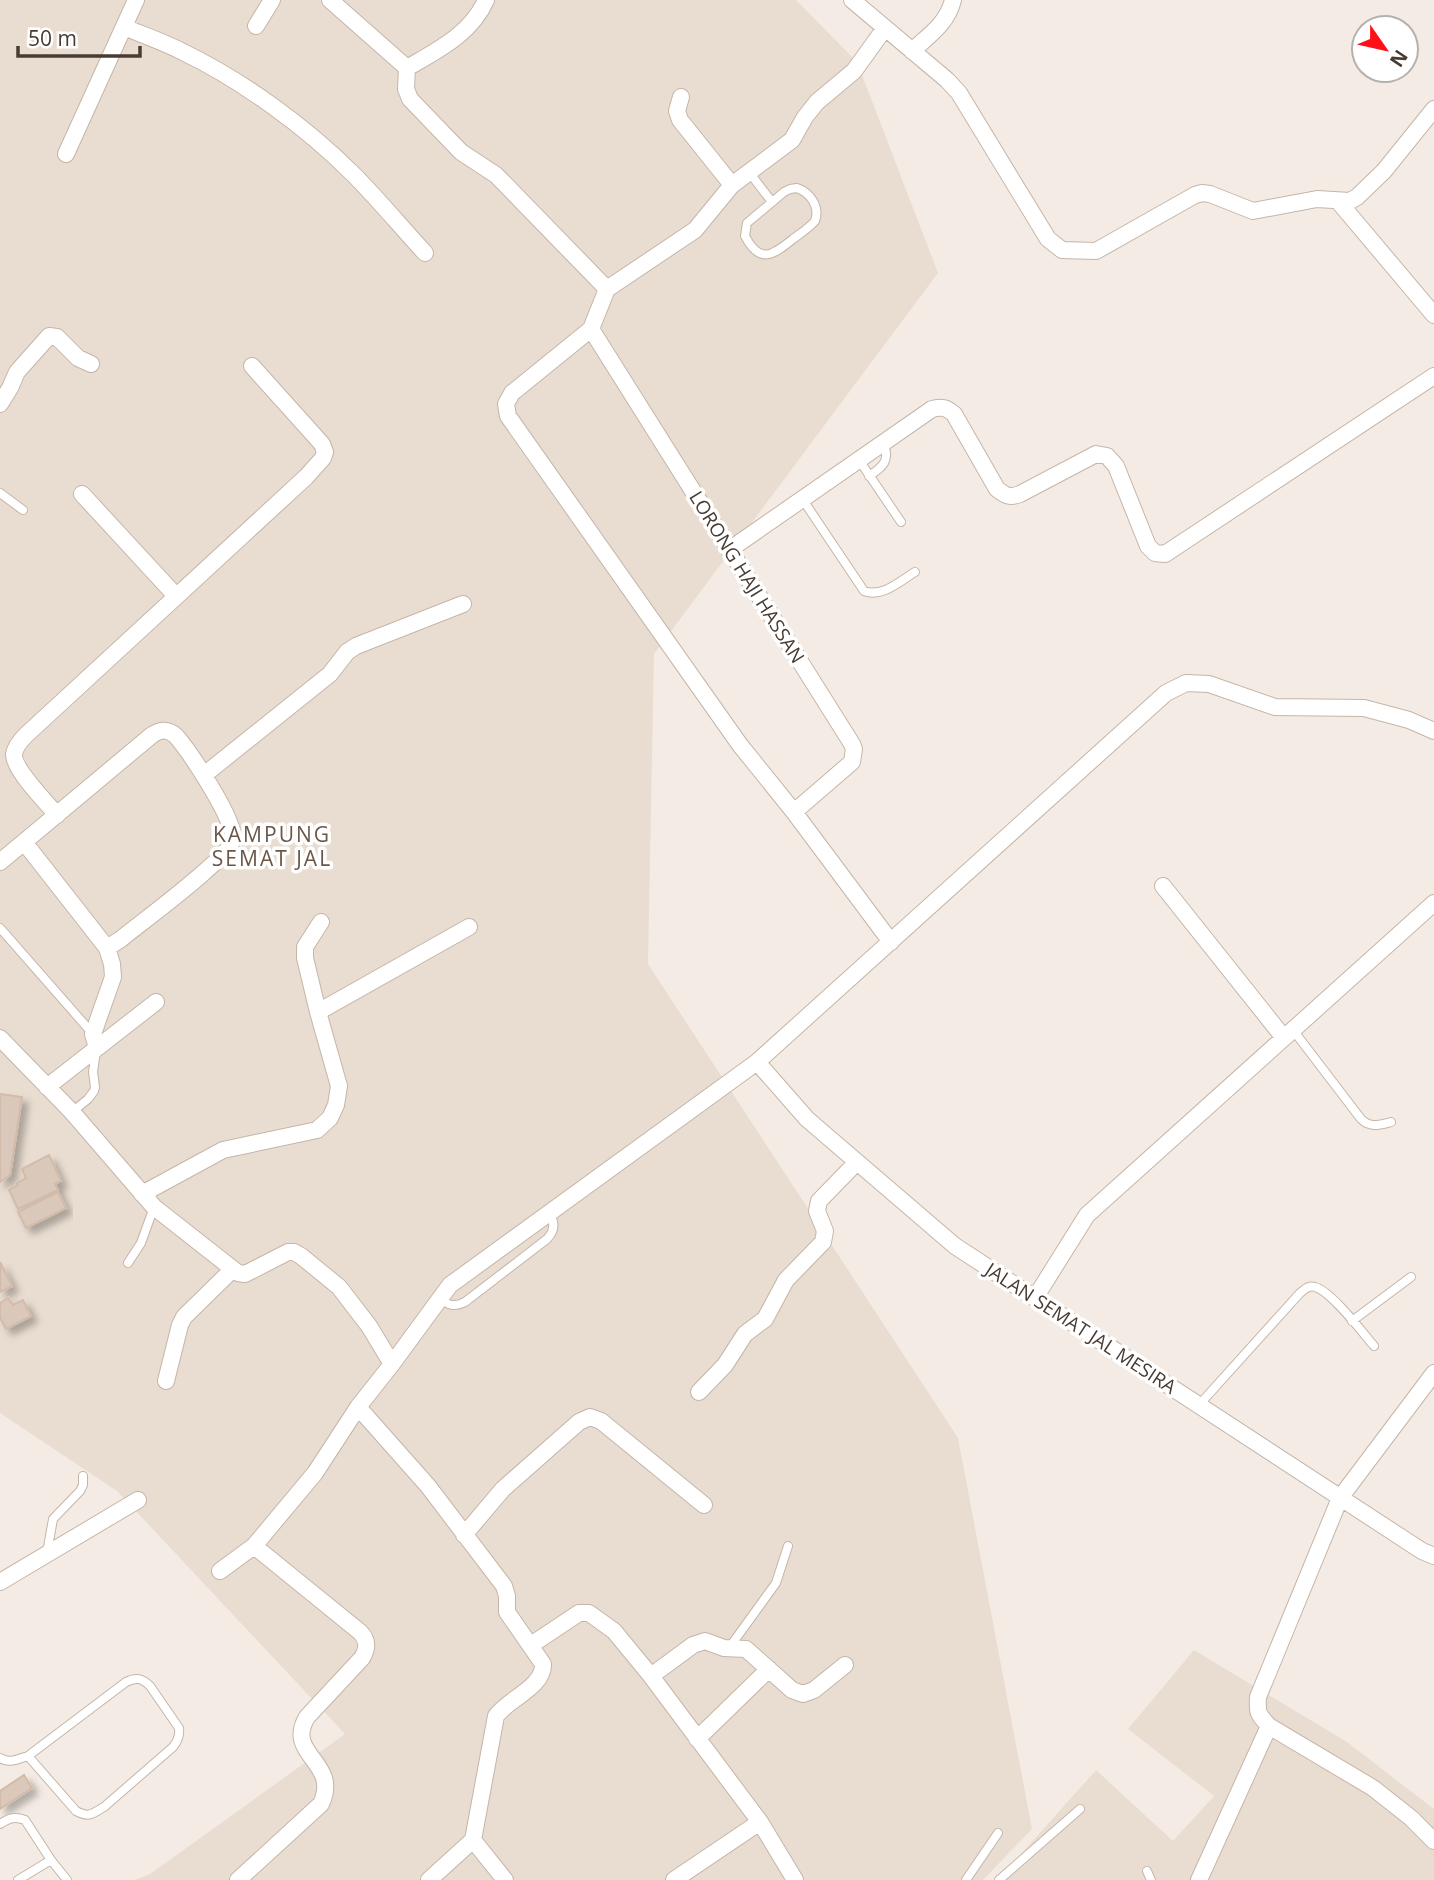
<svg xmlns="http://www.w3.org/2000/svg" width="1434" height="1880" viewBox="0 0 1434 1880" font-family="'Open Sans',sans-serif">
  <defs>
    <filter id="shadow"><feDropShadow dx="6" dy="6" stdDeviation="3.5" flood-color="#0004"/></filter>
  </defs>
  <rect width="100%" height="100%" fill="#f4ece4"/>
  <path fill="#e9ddd1" d="M0 0H796L857 62 938 273 654 654 648 964 958 1438 1032 1829 983 1880H135L150 1874 345 1734 117 1491 0 1413Z
    M1194 1650 1347 1742 1434 1809V1880H998L1096 1770 1173 1841 1214 1796 1128 1729Z"/>
  <path fill="#dac8bb" stroke="#d3bbaa" stroke-width="2" filter="url(#shadow)" d="M0 1094 22 1097 10 1175 0 1182Z
    M49 1155 61 1181 55 1184 58 1190 18 1209 9 1190 18 1185 17 1183 26 1178 22 1169Z
    M58 1192 66 1208 26 1228 18 1212Z
    M0 1262 12 1286 0 1292Z
    M8 1298 13 1305 23 1300 31 1316 6 1329 0 1318V1303Z
    M24 1775 32 1788 0 1809V1791Z"/>
  <g fill="none" stroke-linecap="round" stroke-linejoin="round">
    <g stroke="#c4b5a8" stroke-width="10">
      <path id="lane" d="M749 172 772 202
        M797 188C811 193 820 207 815 221 809 228 801 233 793 239 773 255 760 265 745 236L747 223 784 192 790 189Z
        M859 460 901 522
        M869 476C883 467 891 460 883 443
        M0 493 23 510
        M803 500 864 591C882 598 900 581 915 572
        M0 928 93 1034
        M1293 1030 1361 1119C1370 1128 1379 1125 1391 1122
        M72 1112 88 1099 94 1091 95 1087 93 1072 96 1051
        M128 1263 141 1243 154 1207
        M440 1298C448 1306 455 1307 465 1302L547 1239C555 1231 555 1222 549 1213
        M1352 1321 1411 1277
        M1199 1405 1300 1293C1305 1289 1309 1285 1315 1287 1331 1291 1362 1332 1374 1346
        M47 1553 53 1519 80 1491 83 1485V1476
        M729 1648 776 1583 788 1546
        M0 1758C10 1764 18 1759 28 1756L126 1682C136 1677 142 1678 150 1686L179 1728C180 1736 178 1741 173 1747L104 1807C92 1814 89 1818 76 1811L28 1756
        M0 1824C9 1818 15 1816 25 1820L51 1860
        M1147 1871 1151 1880
        M18 1880 51 1860 67 1880
        M966 1880 998 1833
        M999 1880 1080 1809"/>
    </g>
    <g stroke="#c4b5a8" stroke-width="18">
      <path id="street" d="M330 0 407 68C438 50 471 34 486 0
        M852 0 947 80 959 93 1048 239 1062 250 1096 251 1195 195 1202 193 1210 194 1253 211 1317 199 1350 201 1357 197 1384 171 1434 109
        M256 26 272 0
        M124 27C143 35 164 42 183 52 243 81 306 127 353 174 378 199 401 227 425 253
        M885 28 854 71 817 102 805 117 792 140 732 185 695 230 607 289 591 329 512 393 506 404 508 416 740 745 794 812 891 942
        M912 51C929 35 947 24 953 0
        M407 68 406 89 410 99 461 152 496 175 607 289
        M681 97 677 111 680 120 732 185
        M66 154 136 0
        M1338 201 1434 315
        M591 329 852 744 854 749 852 762 794 812
        M0 404 10 388 17 372 49 336 57 337 78 358 91 364
        M82 494 176 596
        M729 550 932 409C942 406 947 408 954 414L997 489C1006 496 1010 498 1020 494L1096 454 1107 456 1116 466 1148 546 1155 553 1165 554 1434 376
        M204 775 330 674 347 652 356 646 463 604
        M57 815C47 803 13 769 14 754 15 747 21 740 26 735L306 477 323 458 325 452 322 444 252 366
        M24 842 107 948 112 964 113 977 93 1034 97 1048
        M0 862 152 735C161 729 168 729 176 736 189 751 236 821 233 839 230 858 140 923 121 939L107 948
        M1163 886 1284 1038
        M318 1012 469 927
        M0 1038 72 1112 154 1207 238 1273 245 1274 288 1252H294L301 1256 339 1287 369 1326 392 1364
        M757 1062 807 1119 955 1246 1422 1551 1434 1556
        M47 1087 156 1002
        M142 1194 223 1150 317 1130 330 1118 336 1105 339 1086 318 1012 305 958V947L321 922
        M1035 1298 1087 1215 1434 903
        M1434 1373 1340 1498 1258 1697C1257 1714 1258 1714 1269 1726L1373 1788 1411 1818 1434 1841
        M166 1381 180 1325 184 1317 232 1270
        M699 1392 725 1365 745 1334 765 1319 786 1280 823 1242 825 1231 817 1211 819 1201 857 1162
        M358 1407 428 1486 504 1586 507 1596V1612L543 1664C544 1687 508 1699 496 1716L473 1840 429 1880
        M464 1535 503 1489 579 1422 590 1417 601 1421 704 1505
        M220 1571 254 1546 315 1473 358 1407 392 1364 450 1285 757 1062 1166 693 1186 683 1209 684 1275 707 1364 708 1409 720 1434 731
        M0 1582 138 1500
        M531 1645 579 1613H589L614 1631 651 1676 760 1822 795 1880
        M651 1676 693 1645 705 1641 724 1648 746 1649 792 1690 803 1694 814 1690 845 1665
        M697 1739 769 1669
        M473 1840 505 1880
        M238 1880 321 1804C341 1762 284 1755 307 1717L362 1658C368 1648 368 1640 360 1632L254 1546
        M674 1880 760 1822
        M1199 1880 1269 1726"/>
    </g>
    <use href="#lane" stroke="#fff" stroke-width="8"/>
    <use href="#street" stroke="#fff" stroke-width="16"/>
  </g>
  <g text-anchor="middle" dominant-baseline="central" stroke-width="7" stroke-linejoin="round" paint-order="stroke">
    <g font-size="19" fill="#473b33" stroke="#fff">
      <text transform="translate(747 577) rotate(58)">LORONG HAJI HASSAN</text>
      <text transform="translate(1081 1328) rotate(33)">JALAN SEMAT JAL MESIRA</text>
    </g>
    <g font-size="21" letter-spacing="2" fill="#6b5749" stroke="#fff">
      <text x="272" y="834">KAMPUNG<tspan x="272" dy="24">SEMAT JAL</tspan></text>
    </g>
  </g>
  <g transform="translate(1385 49) rotate(124)"><circle r="33" fill="#ffffff" stroke="#b5b1ad" stroke-width="2"/>
  <path d="M0-5L12 26L0 18L-12 26Z" fill="#ff1018"/>
  <text y="-10" font-size="19" font-weight="bold" text-anchor="middle" fill="#473b33">N</text>
  </g>
  <path d="M18 46v10h122v-10" fill="none" stroke="#473b33" stroke-width="3.5"/>
  <text x="28" y="46" font-size="21" fill="#473b33" stroke="#ffffff" stroke-width="5" paint-order="stroke">50 m</text>
</svg>
